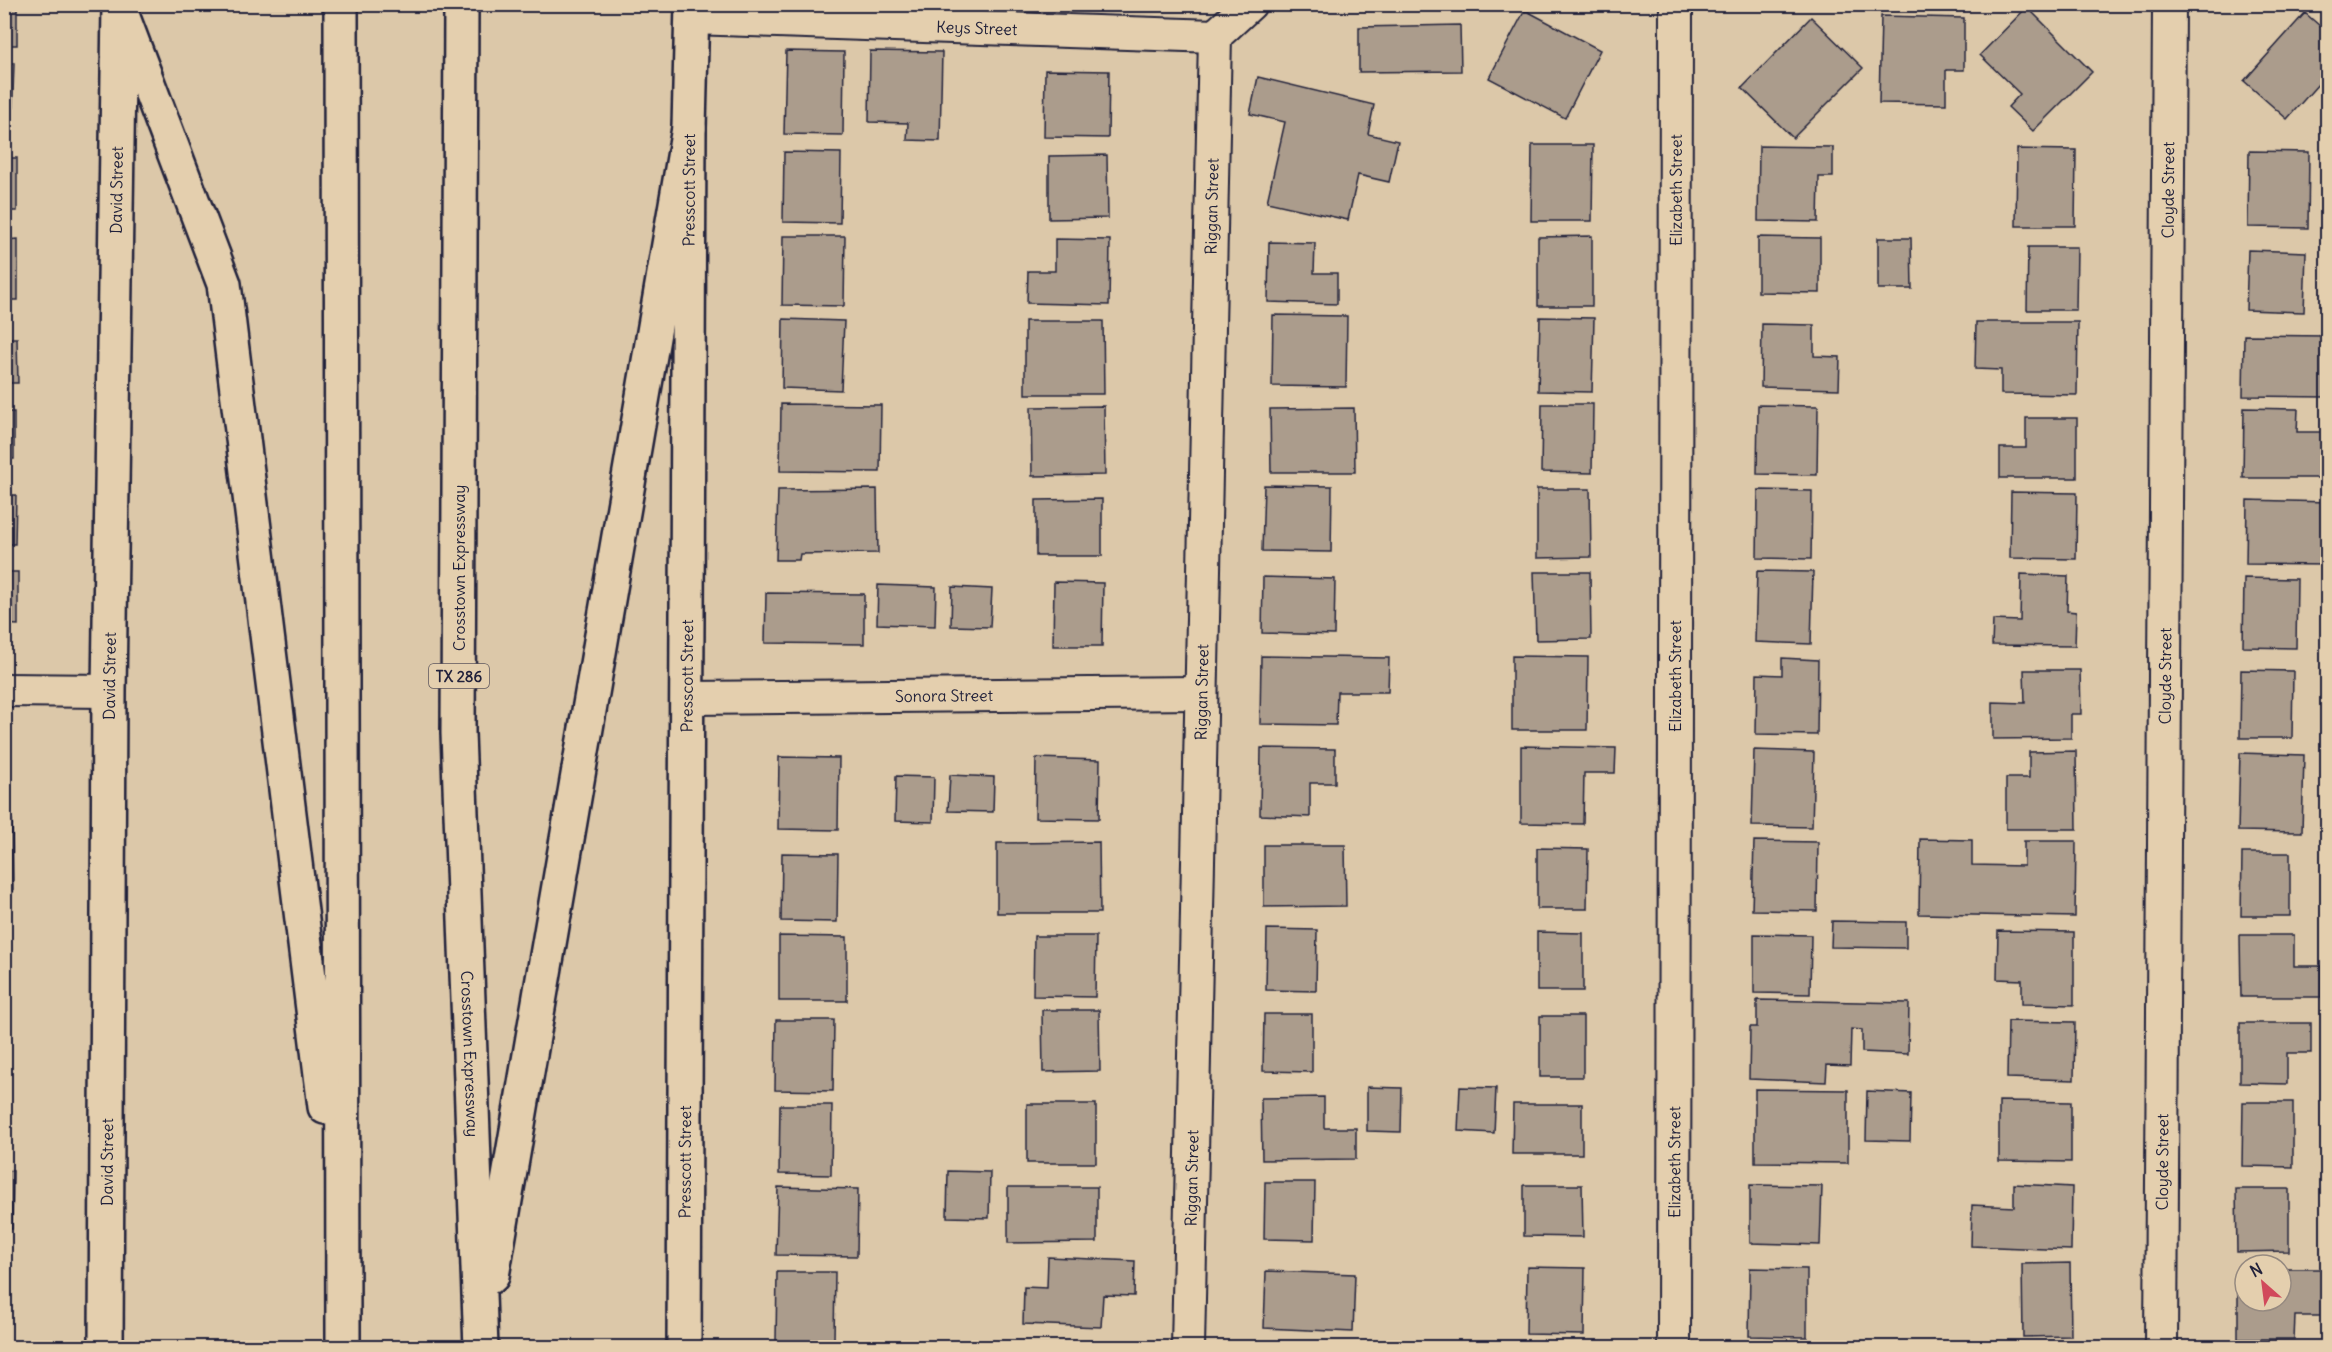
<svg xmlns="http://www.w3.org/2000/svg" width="2332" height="1352" viewBox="0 0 2332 1352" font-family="Delius,sans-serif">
  <rect width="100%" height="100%" fill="#dcc8a9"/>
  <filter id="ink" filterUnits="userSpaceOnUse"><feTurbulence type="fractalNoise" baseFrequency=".0167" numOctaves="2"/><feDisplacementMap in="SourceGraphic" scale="12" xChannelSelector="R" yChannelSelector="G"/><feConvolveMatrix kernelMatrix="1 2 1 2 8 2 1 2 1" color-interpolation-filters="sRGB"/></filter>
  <g filter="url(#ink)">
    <path fill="#ab9c8c" stroke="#22223b" stroke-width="1.5" d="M4 4H17V45H4Z
      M2027 7 2092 72 2033 131 2008 107 2020 94 1980 55Z
      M1525 10 1600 50 1565 118 1489 78Z
      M2305 13 2328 33V73L2287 119 2244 81Z
      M1881 16 1964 18V70H1946V104L1879 103Z
      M1811 17 1863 68 1793 138 1742 88Z
      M1460 25 1461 71 1359 72V27Z
      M786 51 844 52 843 135 784 134Z
      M870 51 942 52 940 141 907 140 908 123 869 122Z
      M4 63H14L12 125H4Z
      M1045 70 1109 71 1108 138 1044 137Z
      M1258 77 1374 105 1368 134 1398 141 1389 182 1358 175 1348 220 1267 202 1285 122 1250 114Z
      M1532 145H1593L1592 221H1531Z
      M1759 146 1833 147V177H1819L1818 222 1758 221Z
      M2017 149 2076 150 2075 226H2016Z
      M2249 151 2309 152 2308 228 2248 227Z
      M784 152 841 153 840 223 783 222Z
      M1107 155 1108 218 1049 219V156Z
      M4 158H17V211H4Z
      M783 236H845L844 306 782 305Z
      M1592 236V306H1538V237Z
      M1758 237 1820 238V293L1758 292Z
      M1878 238H1911L1912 289H1878Z
      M18 239V300H4V240Z
      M1055 239 1110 240 1109 305 1027 303 1028 271H1055Z
      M1269 242 1315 243 1314 273H1337V304L1268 302Z
      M2028 247H2077L2076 310H2027Z
      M2248 250 2306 252 2304 312 2246 310Z
      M1273 315 1347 316 1346 387 1272 386Z
      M1540 317 1594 318 1592 392 1538 391Z
      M783 319 844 321 841 390 782 388Z
      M1025 321H1103L1104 394H1025Z
      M1976 322H2078L2077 395 2001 394V370L1975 369Z
      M1762 324 1814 325V356L1840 357 1839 389 1761 387Z
      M2244 335 2328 336V397L2243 396Z
      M4 338H17L18 383H4Z
      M781 404 881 405 880 472 780 471Z
      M1542 404H1593L1592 473 1541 472Z
      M1758 405 1818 406 1817 475 1757 474Z
      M1104 406 1105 475 1032 476 1031 407Z
      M1354 408 1355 472H1271L1270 409Z
      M2244 408 2298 409 2297 432H2324V478H2243Z
      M4 412H14V459H4Z
      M2026 418H2077V478H2000V448H2026Z
      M1264 485 1332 486 1331 552 1262 551Z
      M877 489 878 553 800 554 799 560H776L778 490Z
      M1537 489H1590L1591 557 1537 558Z
      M1758 490 1812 491 1811 559 1757 558Z
      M2011 492 2077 493 2076 559 2010 558Z
      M4 495H16L15 544H4Z
      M1102 499V556H1036V500Z
      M2247 500 2328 502 2327 565 2246 564Z
      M1757 571 1813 572 1811 644 1755 642Z
      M4 572H18V625L4 624Z
      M1534 572H1590L1591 639 1536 640Z
      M2021 574 2068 576 2067 611 2076 612 2075 646 1992 645 1993 620 2020 621Z
      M1263 577 1335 579 1334 635 1262 633Z
      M2244 578 2297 579 2296 648 2243 647Z
      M1054 582 1103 583 1102 646H1053Z
      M878 585 936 587 935 626 877 624Z
      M952 587 992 589 990 627 951 626Z
      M766 593 864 594V644L765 643Z
      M1261 656 1389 658 1388 692H1337L1336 725 1260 724Z
      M1512 656 1588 657 1587 730H1512Z
      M1782 658 1818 660 1817 735 1756 734 1757 674 1782 675Z
      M2024 670H2080L2081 714H2071V738L1993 739V702L2025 703Z
      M2241 670 2293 671 2292 738H2240Z
      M1521 746 1616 748 1615 773H1584L1583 824 1521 823Z
      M1261 748 1335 749V783H1310V817L1260 815Z
      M1754 750 1814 752 1812 827 1752 826Z
      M2076 751 2077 829H2006V778H2029V752Z
      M2240 753 2304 755 2302 832 2238 831Z
      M779 757 839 758 838 830 778 829Z
      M1036 758 1100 760 1099 819 1035 818Z
      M950 775 994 777 993 812 948 811Z
      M896 776 934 777 933 822 895 821Z
      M4 820H12L13 892H4Z
      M1920 839 1972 840V865L2024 866V841H2076L2075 917 1919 914Z
      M1754 841 1818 842 1817 911 1752 910Z
      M1099 842 1100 913H997V843Z
      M1264 845H1345L1346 906 1264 907Z
      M1537 848 1588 849 1587 909H1537Z
      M782 853 838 854 837 922 781 921Z
      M2242 853H2290V916H2241Z
      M4 921H9L6 982H4Z
      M1832 921 1906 922V948L1831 947Z
      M1267 929 1317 930 1316 991 1266 990Z
      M1998 931 2074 932V1005L2022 1004V980L1997 979Z
      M1537 932 1583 933V991H1537Z
      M1754 934 1811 935 1810 994 1754 993Z
      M2240 935H2294V966H2321V997H2241Z
      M779 936 847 937V1001H779Z
      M1034 936H1096L1095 997 1033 996Z
      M4 994H9L8 1060H4Z
      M1757 1000 1909 1003 1908 1054 1862 1052V1030L1851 1029 1850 1066 1827 1065 1826 1082 1749 1079 1750 1027H1757Z
      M1042 1010H1099L1100 1071 1043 1072Z
      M1264 1014H1312V1072L1263 1071Z
      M1540 1016H1583V1077H1540Z
      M776 1020H834L833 1091 775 1090Z
      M2008 1021 2075 1022 2074 1080 2007 1078Z
      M2240 1023H2311V1053H2287V1084L2240 1083Z
      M1367 1087 1402 1088 1401 1132 1367 1131Z
      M1460 1087 1496 1088 1494 1133 1458 1131Z
      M1755 1089 1848 1090V1163L1755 1162Z
      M4 1090H9V1140H4Z
      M1867 1091 1911 1093 1910 1141 1866 1140Z
      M1324 1097V1128H1356V1159L1262 1160 1261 1098Z
      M1999 1101 2071 1102V1162L1999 1161Z
      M2243 1102H2293V1167L2242 1166Z
      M1027 1104H1096V1163H1027Z
      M1513 1104H1582V1154H1512Z
      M780 1105H832L831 1175 779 1174Z
      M4 1170 13 1171 12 1229H4Z
      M948 1171 990 1172 989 1218 947 1217Z
      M1265 1182H1315L1314 1240 1264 1239Z
      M2014 1184 2072 1187 2071 1250 1971 1246 1972 1205 2014 1207Z
      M1524 1185H1582L1583 1237 1524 1236Z
      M1750 1185 1822 1186 1820 1245 1750 1243Z
      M778 1187 858 1189 857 1256 776 1255Z
      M1008 1187H1097V1242L1008 1243Z
      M2236 1189H2289V1251L2237 1252Z
      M4 1254H7L9 1311H4Z
      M1048 1257 1135 1261 1134 1296 1103 1295 1101 1327 1023 1324 1024 1287 1047 1288Z
      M2070 1263 2071 1336 2023 1337 2022 1264Z
      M1527 1267 1585 1268 1584 1335 1526 1334Z
      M1750 1268 1807 1269V1337L1749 1336Z
      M2238 1269H2245V1301H2281V1269H2323V1316H2295L2294 1339H2238Z
      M1266 1271 1355 1274 1353 1332 1264 1328Z
      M777 1272H835L834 1341H776Z"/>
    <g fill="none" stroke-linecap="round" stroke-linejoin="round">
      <g stroke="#22223b" stroke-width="36">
        <g id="street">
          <path id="s1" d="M692 18 1215 36 1250 4"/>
          <path d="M4 690 109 691"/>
          <path id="s2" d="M688 698 1200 693"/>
          <path id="s3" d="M1188 1348 1215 36"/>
          <path id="s4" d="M1674 1348 1676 4"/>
          <path id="s5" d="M2161 1348 2169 4"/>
        </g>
      </g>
      <g stroke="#22223b" stroke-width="38">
        <g id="secondary">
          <path id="s6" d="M106 1348 109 691 119 6"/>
          <path id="s7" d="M684 1348 689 128 692 4"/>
        </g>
      </g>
      <g stroke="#22223b" stroke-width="38">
        <g id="highway">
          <path d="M341 4 343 1348"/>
          <path id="s8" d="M461 4 458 733 481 1348"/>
          <path d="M119 7 224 284 325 1107"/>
          <path d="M492 1276 689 128"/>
        </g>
      </g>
      <use href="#street" stroke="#e4cfae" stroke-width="32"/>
      <use href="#secondary" stroke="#e4cfae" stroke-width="33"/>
      <use href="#highway" stroke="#e4cfae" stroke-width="33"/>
    </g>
  </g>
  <g text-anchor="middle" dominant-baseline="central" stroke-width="5" stroke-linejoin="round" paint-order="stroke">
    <rect fill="#e4cfae" stroke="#5c565e" stroke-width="1.5" x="429" y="664" width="60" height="24" rx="4.5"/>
    <g font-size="15" font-weight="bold" fill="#22223b">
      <text x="459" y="676">TX 286</text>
    </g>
    <g font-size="16" fill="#22223b" stroke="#e4cfae">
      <text stroke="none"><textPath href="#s1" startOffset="285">Keys Street</textPath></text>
      <text stroke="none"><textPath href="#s6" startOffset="1158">David Street</textPath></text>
      <text stroke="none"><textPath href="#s7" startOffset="1158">Presscott Street</textPath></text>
      <text stroke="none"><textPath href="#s4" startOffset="1158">Elizabeth Street</textPath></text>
      <text stroke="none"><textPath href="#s5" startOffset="1158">Cloyde Street</textPath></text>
      <text stroke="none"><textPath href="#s3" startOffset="1142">Riggan Street</textPath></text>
      <text transform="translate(459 568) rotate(-90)">Crosstown Expressway</text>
      <text stroke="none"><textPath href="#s6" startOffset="672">David Street</textPath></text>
      <text stroke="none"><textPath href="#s7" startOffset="672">Presscott Street</textPath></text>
      <text stroke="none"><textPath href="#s4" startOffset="672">Elizabeth Street</textPath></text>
      <text stroke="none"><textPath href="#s5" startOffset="672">Cloyde Street</textPath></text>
      <text stroke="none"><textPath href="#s3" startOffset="656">Riggan Street</textPath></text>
      <text stroke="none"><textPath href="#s2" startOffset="256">Sonora Street</textPath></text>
      <text stroke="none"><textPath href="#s8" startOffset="1050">Crosstown Expressway</textPath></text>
      <text stroke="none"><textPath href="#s6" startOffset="186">David Street</textPath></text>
      <text stroke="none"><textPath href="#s7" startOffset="186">Presscott Street</textPath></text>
      <text stroke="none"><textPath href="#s4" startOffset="186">Elizabeth Street</textPath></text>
      <text stroke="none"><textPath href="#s5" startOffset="186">Cloyde Street</textPath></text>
      <text stroke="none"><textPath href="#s3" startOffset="170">Riggan Street</textPath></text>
    </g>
  </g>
  <rect width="2332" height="1352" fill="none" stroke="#e4cfae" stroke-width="24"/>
  <rect x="12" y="12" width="2308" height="1328" fill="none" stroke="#22223b" stroke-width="2" filter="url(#ink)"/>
  <g transform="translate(2263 1283) rotate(332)"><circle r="28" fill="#e4cfae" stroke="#968a80" stroke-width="1.5"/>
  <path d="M0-4.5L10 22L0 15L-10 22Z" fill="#d1495b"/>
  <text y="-9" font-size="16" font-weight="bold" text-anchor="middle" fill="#22223b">N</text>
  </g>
</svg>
